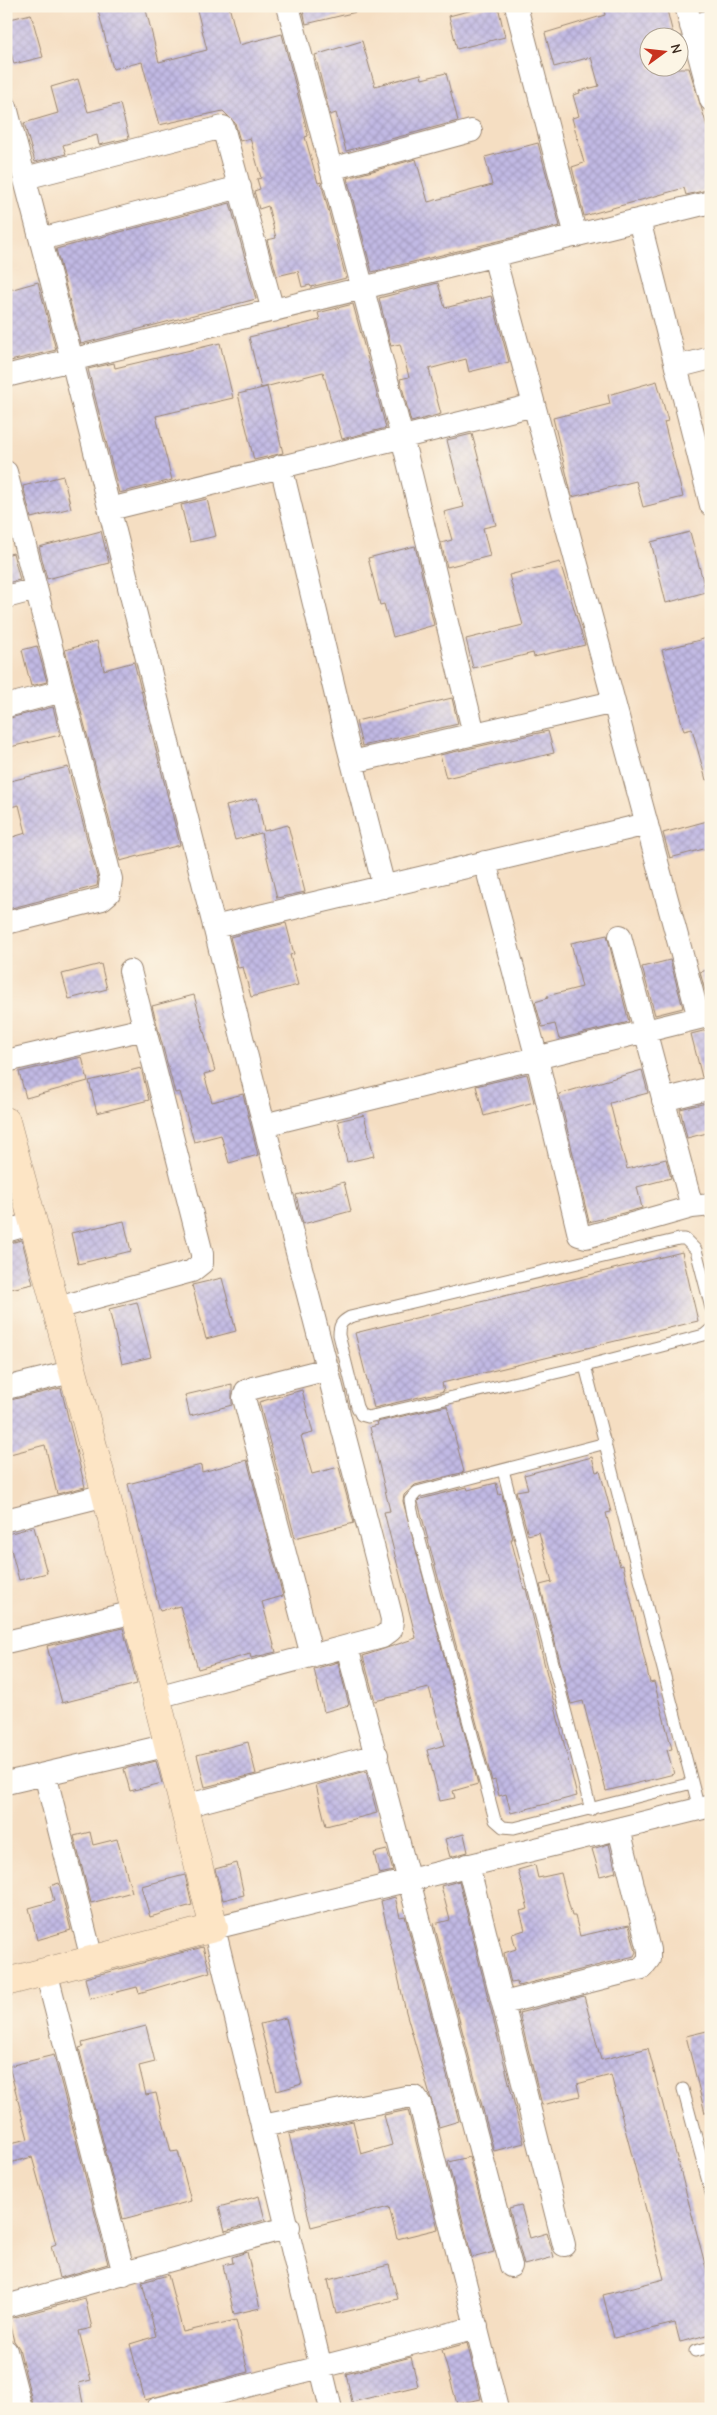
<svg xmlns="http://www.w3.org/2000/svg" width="717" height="2415" font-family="'Comic Neue',sans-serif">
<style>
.building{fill:url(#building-cross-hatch)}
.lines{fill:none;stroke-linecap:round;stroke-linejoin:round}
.lane-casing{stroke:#988470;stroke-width:13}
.street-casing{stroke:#988470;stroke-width:24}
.secondary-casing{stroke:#988470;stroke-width:29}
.lane{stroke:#fff;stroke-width:11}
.street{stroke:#fff;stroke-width:22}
.secondary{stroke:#fde5c5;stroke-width:28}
</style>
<defs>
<pattern id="building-cross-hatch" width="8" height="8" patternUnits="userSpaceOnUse" patternTransform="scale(1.25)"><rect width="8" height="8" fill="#c1b9e4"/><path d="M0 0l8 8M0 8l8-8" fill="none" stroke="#a79fc3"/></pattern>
</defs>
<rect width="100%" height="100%" fill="#fcf5e5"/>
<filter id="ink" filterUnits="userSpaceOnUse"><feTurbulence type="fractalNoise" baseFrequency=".02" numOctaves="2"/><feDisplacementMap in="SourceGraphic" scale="10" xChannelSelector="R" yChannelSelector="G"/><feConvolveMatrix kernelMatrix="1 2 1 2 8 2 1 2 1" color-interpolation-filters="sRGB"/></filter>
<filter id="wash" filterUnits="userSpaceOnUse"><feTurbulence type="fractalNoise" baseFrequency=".0096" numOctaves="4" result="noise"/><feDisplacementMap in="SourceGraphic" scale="20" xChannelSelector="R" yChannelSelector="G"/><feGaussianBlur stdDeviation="1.12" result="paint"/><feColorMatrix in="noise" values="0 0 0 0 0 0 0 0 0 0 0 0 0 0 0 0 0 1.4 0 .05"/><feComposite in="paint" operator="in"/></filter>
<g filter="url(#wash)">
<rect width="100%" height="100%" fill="#f5dec2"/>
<g id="blocks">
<path class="building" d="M97,6H145L159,62L207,50L196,6H229L239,45L282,34L305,122L308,136L305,137L318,183L321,182L346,278L311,287L310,285L302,287L298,271L277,276L267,240L276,238L268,206L259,209L254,191L260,189L257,179L261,178L250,138L240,141L235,123L223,111L159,125L142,62L113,69Z
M302,6H355L356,12L306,24Z
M488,6H498L505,37L457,49L449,16Z
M618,6H666L674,38H650V68H689L707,126L711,125V189L686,195L684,188L584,216L572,167L584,163L572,118L579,116L573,95L580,93L579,91L599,86L591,57L554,67L545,33L605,15L604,10Z
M31,14L43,57L14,64L6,37V20Z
M362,41L375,86L421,74L422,79L446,73L458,121L346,151L336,113L330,115L315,55Z
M78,79L88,112L120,104L129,138L99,145L97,135L63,145L66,154L35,162L24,123L58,113L51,87Z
M538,143L560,226L372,272L347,178L416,159L428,202L492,185L485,157Z
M230,203L256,299L81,344L56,249Z
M38,282L56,350L6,362V291Z
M438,283L445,308L491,296L509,362L469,372L466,359L429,369L441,414L411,422L400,379L409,377L400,344L391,346L379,298Z
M353,304L386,428L342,439L323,372L261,388L249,337L320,320L318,313Z
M220,343L233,398L156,416L172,480L119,493L88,369L114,363L115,368Z
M657,381L668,421L664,422L683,497L643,507L636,481L572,497L553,418L610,404L608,395Z
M267,387L283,453L254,460L238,394Z
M472,434L496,525L483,528L490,556L447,567L441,543L452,540L444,512L464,507L447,440Z
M63,476L71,508L31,518L23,486Z
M207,499L216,536L190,542L181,505Z
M101,531L109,563L47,579L39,547Z
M690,532L706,592L666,603L651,542Z
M415,546L434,625L393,637L384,604L380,605L368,558Z
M13,553L20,580L6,583V555Z
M560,562L585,645L534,657L533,653L473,668L466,639L523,625L509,575Z
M711,637V779L706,780L692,729L684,731L662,650Z
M97,641L104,670L134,662L180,845L120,861L65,650Z
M37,646L47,682L31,686L22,650Z
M452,698L458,724L362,746L356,721Z
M53,707L60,735L6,748V719Z
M548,731L554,753L446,778L440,755Z
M68,767L98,880L97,886L8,909L6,839L26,833L19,805L6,808V782Z
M257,798L264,831L288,825L305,892L277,898L261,833L235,840L226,806Z
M711,820V847L670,858L663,833Z
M286,923L294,954L290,955L298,985L251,997L243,967L238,968L230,937Z
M607,935L629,1022L559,1039L555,1024L542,1027L535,1002L548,998L547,996L582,987L571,943Z
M670,960L683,1008L655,1015L642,967Z
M101,964L107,989L69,999L62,974Z
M711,969V1002H708L700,972Z
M194,995L215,1071L204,1074L212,1102L243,1094L258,1155L229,1163L221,1135L194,1142L180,1092L175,1093L152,1006Z
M711,1029V1075L702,1077L691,1034Z
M82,1057L88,1081L26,1098L19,1072Z
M141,1068L149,1100L97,1113L89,1081Z
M642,1070L648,1093L610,1103L621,1147L627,1169L666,1159L671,1178L637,1187L642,1208L589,1222L559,1094Z
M527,1074L534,1102L484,1116L476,1086Z
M711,1102V1132L687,1138L680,1109Z
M364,1115L374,1156L347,1162L338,1121Z
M344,1182L351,1211L303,1224L296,1195Z
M124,1221L131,1251L78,1264L71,1233Z
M22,1240L33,1284L6,1290V1244Z
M682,1252L698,1321L442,1383L444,1391L374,1408L355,1333Z
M222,1278L236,1331L206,1339L192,1285Z
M137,1302L151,1357L122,1364L109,1309Z
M232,1384V1405L190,1416L185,1395Z
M61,1388L85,1487L57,1494L45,1445L6,1455V1401Z
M302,1390L313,1433L301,1436L312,1474L339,1467L354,1523L295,1538L259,1402Z
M447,1406L464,1472L415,1485L404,1495L403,1501L478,1784L453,1791L455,1798L440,1801L427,1750L445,1745L429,1688L375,1701L363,1656L416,1638L384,1512L390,1511L370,1427L378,1425L377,1422Z
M592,1457L596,1472L600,1471L611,1512L606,1513L620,1566L623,1565L650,1683L654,1682L672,1749L667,1750L674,1774L606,1791L583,1701L571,1704L540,1585L552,1582L539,1532L528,1535L516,1491L528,1489L524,1475Z
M247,1460L283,1596L262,1602L276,1652L251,1658L250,1654L198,1669L180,1606L160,1611L128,1484L201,1465L202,1472Z
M496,1483L499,1495L502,1494L513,1539H511L524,1589H526L577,1796L511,1813L506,1794L499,1796L495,1780L492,1781L418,1502L421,1499L467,1487L468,1490Z
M34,1527L47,1573L19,1580L7,1534Z
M123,1628L137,1684L62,1703L47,1646Z
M338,1662L349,1705L324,1712L314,1669Z
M248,1742L256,1774L205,1787L197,1755Z
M156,1761L162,1783L130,1791L124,1769Z
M366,1771L377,1813L326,1826L316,1785Z
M90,1832L93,1845L117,1839L132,1892L91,1903L74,1836Z
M464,1834L468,1852L450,1857L445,1839Z
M609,1844L616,1872L600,1876L592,1849Z
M387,1850L393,1871L379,1874L374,1853Z
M237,1863L244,1895L223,1900L215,1869Z
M535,1865L538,1878L561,1873L572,1916H575L580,1936L629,1925L636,1952L634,1956L518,1986L517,1982L511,1983L504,1953L516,1949L512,1934L525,1930L520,1911L528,1909L518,1870Z
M185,1875L192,1905L150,1917L141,1886Z
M459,1881L524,2143L494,2151L434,1924L450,1920L441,1886Z
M59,1883L71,1930L37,1940L29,1908L54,1901L50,1886Z
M395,1897L400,1917L405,1916L459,2121L439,2127L406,2012L381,1901Z
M203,1947L210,1972L139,1993L137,1987L90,1999L85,1978Z
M584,1996L601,2060L648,2048L711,2287V2334L680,2342L675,2323L614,2338L603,2295L664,2279L611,2075L577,2084L580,2096L542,2105L519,2013Z
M286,2018L302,2084L277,2091L260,2024Z
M146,2026L155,2062L139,2066L146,2095L156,2093L171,2152L178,2151L191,2201L123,2219L79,2048L83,2047L82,2043Z
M711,2030V2112L705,2113L686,2036Z
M54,2055L108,2264L59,2278L51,2246L56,2244L32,2157L6,2164V2144L28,2139L9,2066Z
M408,2110L438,2229L397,2239L389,2207L311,2227L289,2134L353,2121L361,2154L392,2145L384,2115Z
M469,2157L494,2252L472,2258L448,2162Z
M259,2196L265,2220L225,2231L219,2207Z
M521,2205L530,2238L547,2233L554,2257L524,2265L509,2208Z
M247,2252L260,2308L234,2314L223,2265L233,2263L232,2257Z
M389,2265L398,2299L336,2314L328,2280Z
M168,2275L183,2332L236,2320L248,2372L145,2400L130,2344L156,2336L142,2282Z
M85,2298L92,2328L79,2331L91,2380L79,2383L84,2409H34L19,2348L14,2341L8,2319Z
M467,2343L481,2399L457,2404L442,2350Z
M411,2357L418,2386L352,2402L346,2374Z"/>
</g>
</g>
<g filter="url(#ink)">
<use href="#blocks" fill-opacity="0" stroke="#988470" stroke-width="1"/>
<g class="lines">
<g class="lane-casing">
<path id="lane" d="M585,1366L368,1417L361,1415L357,1407L339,1335C339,1325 341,1322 350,1317L679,1239H685L696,1250L711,1308
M606,1443L417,1492L410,1500L412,1511L495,1820L503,1827L514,1828L692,1783
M503,1470L591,1810
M699,1809L585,1366L704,1335L711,1329
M683,2089L711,2193
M695,2351L711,2347"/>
</g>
<g class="street-casing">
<path id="street" d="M288,6L402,437L474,734
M516,6L576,236
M686,6L711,100
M691,26L711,21
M6,107L72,360L264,1125L392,1619L391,1630L382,1637L157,1697
M331,169L471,131
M25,178L223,127L273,311
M639,220L711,505
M41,239L240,187
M494,256L699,1018
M676,367L711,358
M6,376L711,202
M281,466L348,746L384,887
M6,472L111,879L109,893L102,899L6,923
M110,509L534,405
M6,597L36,589
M6,706L62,691
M352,762L614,702
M485,862L537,1059L579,1235L586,1237L692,1207L711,1205
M214,927L647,824
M620,936L692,1207
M6,1061L144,1029
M663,1100L711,1088
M264,1125L711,1015
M6,1231L34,1223
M57,1308L192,1271L202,1263V1254L130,971
M6,1388L71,1372
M6,1520L106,1495
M6,1642L135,1612
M347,1647L511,2266
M312,1656L244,1398L246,1391L253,1388L328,1369
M45,1774L92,1959
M6,1783L169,1745
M185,1806L377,1755
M468,1865L564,2245
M46,1971L124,2274
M503,2003L642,1968L649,1959V1950L619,1829
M262,2126L406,2097H415L420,2104L497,2409
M6,2306L289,2227
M6,2351L21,2409
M157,2409L477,2327
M331,2409L214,1928L711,1806"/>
</g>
<g class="secondary-casing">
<path id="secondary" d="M6,1121L106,1495L214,1928L6,1982"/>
</g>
<use href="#lane" class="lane"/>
<use href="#street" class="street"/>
<use href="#secondary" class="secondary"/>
</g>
</g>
<rect width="717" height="2415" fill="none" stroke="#fcf5e5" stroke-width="25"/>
<g transform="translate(664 52) rotate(75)"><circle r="24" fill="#fcf5e5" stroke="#afa495"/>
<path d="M0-4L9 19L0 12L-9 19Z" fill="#c8321e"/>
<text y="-8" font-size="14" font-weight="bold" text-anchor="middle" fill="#3b2a1e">N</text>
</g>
</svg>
